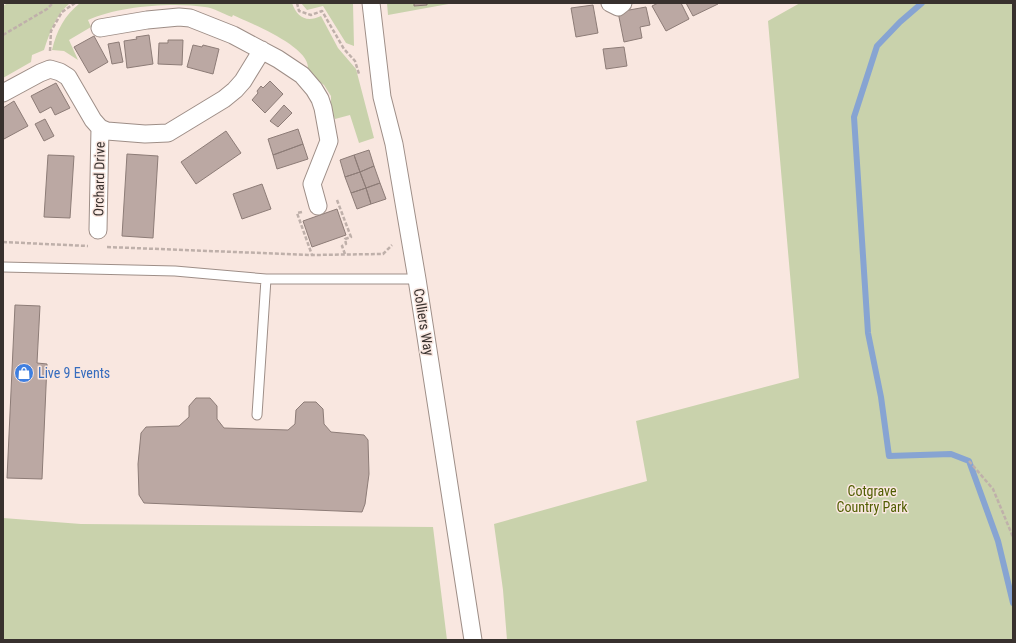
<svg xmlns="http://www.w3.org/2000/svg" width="1016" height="643" font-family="'Roboto Condensed',sans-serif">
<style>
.green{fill:#c9d2ac}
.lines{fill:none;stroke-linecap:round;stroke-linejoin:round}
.stream{stroke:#87a4d2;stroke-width:6}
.building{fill:#bba8a3;stroke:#8d7c77}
.service-casing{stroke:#9e8e87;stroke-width:11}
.minor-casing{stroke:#9e8e87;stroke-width:19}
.path{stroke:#bfb0aa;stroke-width:2.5;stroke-dasharray:4 2;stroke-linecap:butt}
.service{stroke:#fff;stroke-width:9}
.minor{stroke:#fff;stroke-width:17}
.labels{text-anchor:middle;stroke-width:3;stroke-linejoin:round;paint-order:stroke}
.street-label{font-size:14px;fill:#38312e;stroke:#f9e7e0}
.shop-label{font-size:14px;fill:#366cbe;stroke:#f9e7e0;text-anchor:start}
.park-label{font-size:14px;fill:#515e02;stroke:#f9e7e0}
</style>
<rect width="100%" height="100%" fill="#f9e7e0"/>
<path class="green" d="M8,3H70C55,16 50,32 44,50L32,55L31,62L3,78V6Z
M80,3H292C297,17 306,23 321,16L338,48L356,69L374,138L359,143L350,115L335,119L331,110V96L324,85L318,81L308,68C309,46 250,23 233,15L232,17C223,14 214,8 205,7C174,2 118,6 88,20L91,27L69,40L78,60L64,51L52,50C57,30 64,16 80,3Z
M301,3H353L354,46L346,43L323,6L307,10Z
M387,3H414V6L426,5V3H454L388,15Z
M800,3H1013V640H507L503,590L494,524L647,481L636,421L799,378L768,21Z
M3,518L81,524L433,527L447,640H3Z"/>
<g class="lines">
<path class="stream" d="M922,3L900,22L877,46L854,117L868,333L881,397L889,456L951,454L969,461L998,541L1013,603"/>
</g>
<path class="building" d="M414,3H427V5L414,6Z
M658,3H681L689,19L666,31L652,6Z
M686,3H717L718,4L693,16Z
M593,5L598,33L576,37L571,8Z
M646,7L650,25L640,27L642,38L624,42L618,12Z
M149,35L153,64L127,68L124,41L137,39L136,37Z
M94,36L108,62L89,73L74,47Z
M168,40H183L182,65L158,64L159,43H168Z
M119,42L123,62L112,64L108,44Z
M193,45L202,47L203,45L219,49L213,74L187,67Z
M624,47L627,66L606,69L603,49Z
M270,81L283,94L265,113L252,100L258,93L257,91L261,86L263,88Z
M56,83L70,108L55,115L51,107L40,113L31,96Z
M14,101L28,126L4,139L3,136V108Z
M284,105L292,113L278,127L270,121Z
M45,119L54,136L44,141L35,124Z
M298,129L303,144L273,155L268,139Z
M226,131L241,153L196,184L181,162Z
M303,144L308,159L277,169L273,155Z
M369,150L374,166L360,172L354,155Z
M127,154L158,156L153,238L122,236Z
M48,155L74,156L70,218L44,217Z
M354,155L360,172L345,177L340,160Z
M374,166L380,183L366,188L360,172Z
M360,172L366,188L351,193L345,177Z
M380,183L386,199L371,204L366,188Z
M262,184L271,209L242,219L233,194Z
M366,188L371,204L357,209L351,193Z
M337,209L346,235L312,247L303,221Z
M15,305L40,306L37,363L47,364L42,479L7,478Z
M196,398H210L217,406V419L224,428L288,430L295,424L296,410L304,402H316L323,409L324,424L331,432L364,435L368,440L369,474L365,504L362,512L144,503L139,495L138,464L141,433L146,427L179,426L189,417V406Z"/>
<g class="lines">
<g class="service-casing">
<path id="service" d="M3,267L175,271L266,279H417
M257,415L266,279"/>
</g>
<g class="minor-casing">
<path id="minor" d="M371,3L382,97L394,144L417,279L473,640
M610,3L618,7L623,3
M100,28L147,20L179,17L190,18L233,35L278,59L302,75L314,89L320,99L323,108L329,141L312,184L318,206
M3,93L40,73L50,69L60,72L68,77L93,120L100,128L107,131L145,134L168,133L224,99L235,90L243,81L262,50
M98,230L100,128"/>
</g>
<path class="path" d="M297,3L299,11L311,15L322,11L344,49L355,61L359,74
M3,35L47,9L53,3
M50,51L51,31L62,12L75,3
M337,200L351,237L345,239L346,244L342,246L345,254
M302,212L297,213L312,255
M3,242L88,246
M107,247L312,255L383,254L392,245
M969,461L993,489L1013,537"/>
<use href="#service" class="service"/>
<use href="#minor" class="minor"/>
</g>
<defs>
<g id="shop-disc" transform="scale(1)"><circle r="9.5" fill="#3f7fe0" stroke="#f9e7e0"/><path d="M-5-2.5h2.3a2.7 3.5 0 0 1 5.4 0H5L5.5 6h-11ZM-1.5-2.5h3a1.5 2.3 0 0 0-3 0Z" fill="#fff"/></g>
</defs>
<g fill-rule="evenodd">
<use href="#shop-disc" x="24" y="373"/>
</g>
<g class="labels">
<g class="street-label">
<text transform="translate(99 179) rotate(-89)" y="5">Orchard Drive</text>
<text transform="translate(424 322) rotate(81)" y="5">Colliers Way</text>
</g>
<g class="shop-label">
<text x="38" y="378">Live 9 Events</text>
</g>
<g class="park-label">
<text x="872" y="496">Cotgrave<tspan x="872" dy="16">Country Park</tspan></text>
</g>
</g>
<rect width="1016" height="643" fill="none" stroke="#38312e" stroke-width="8"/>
</svg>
